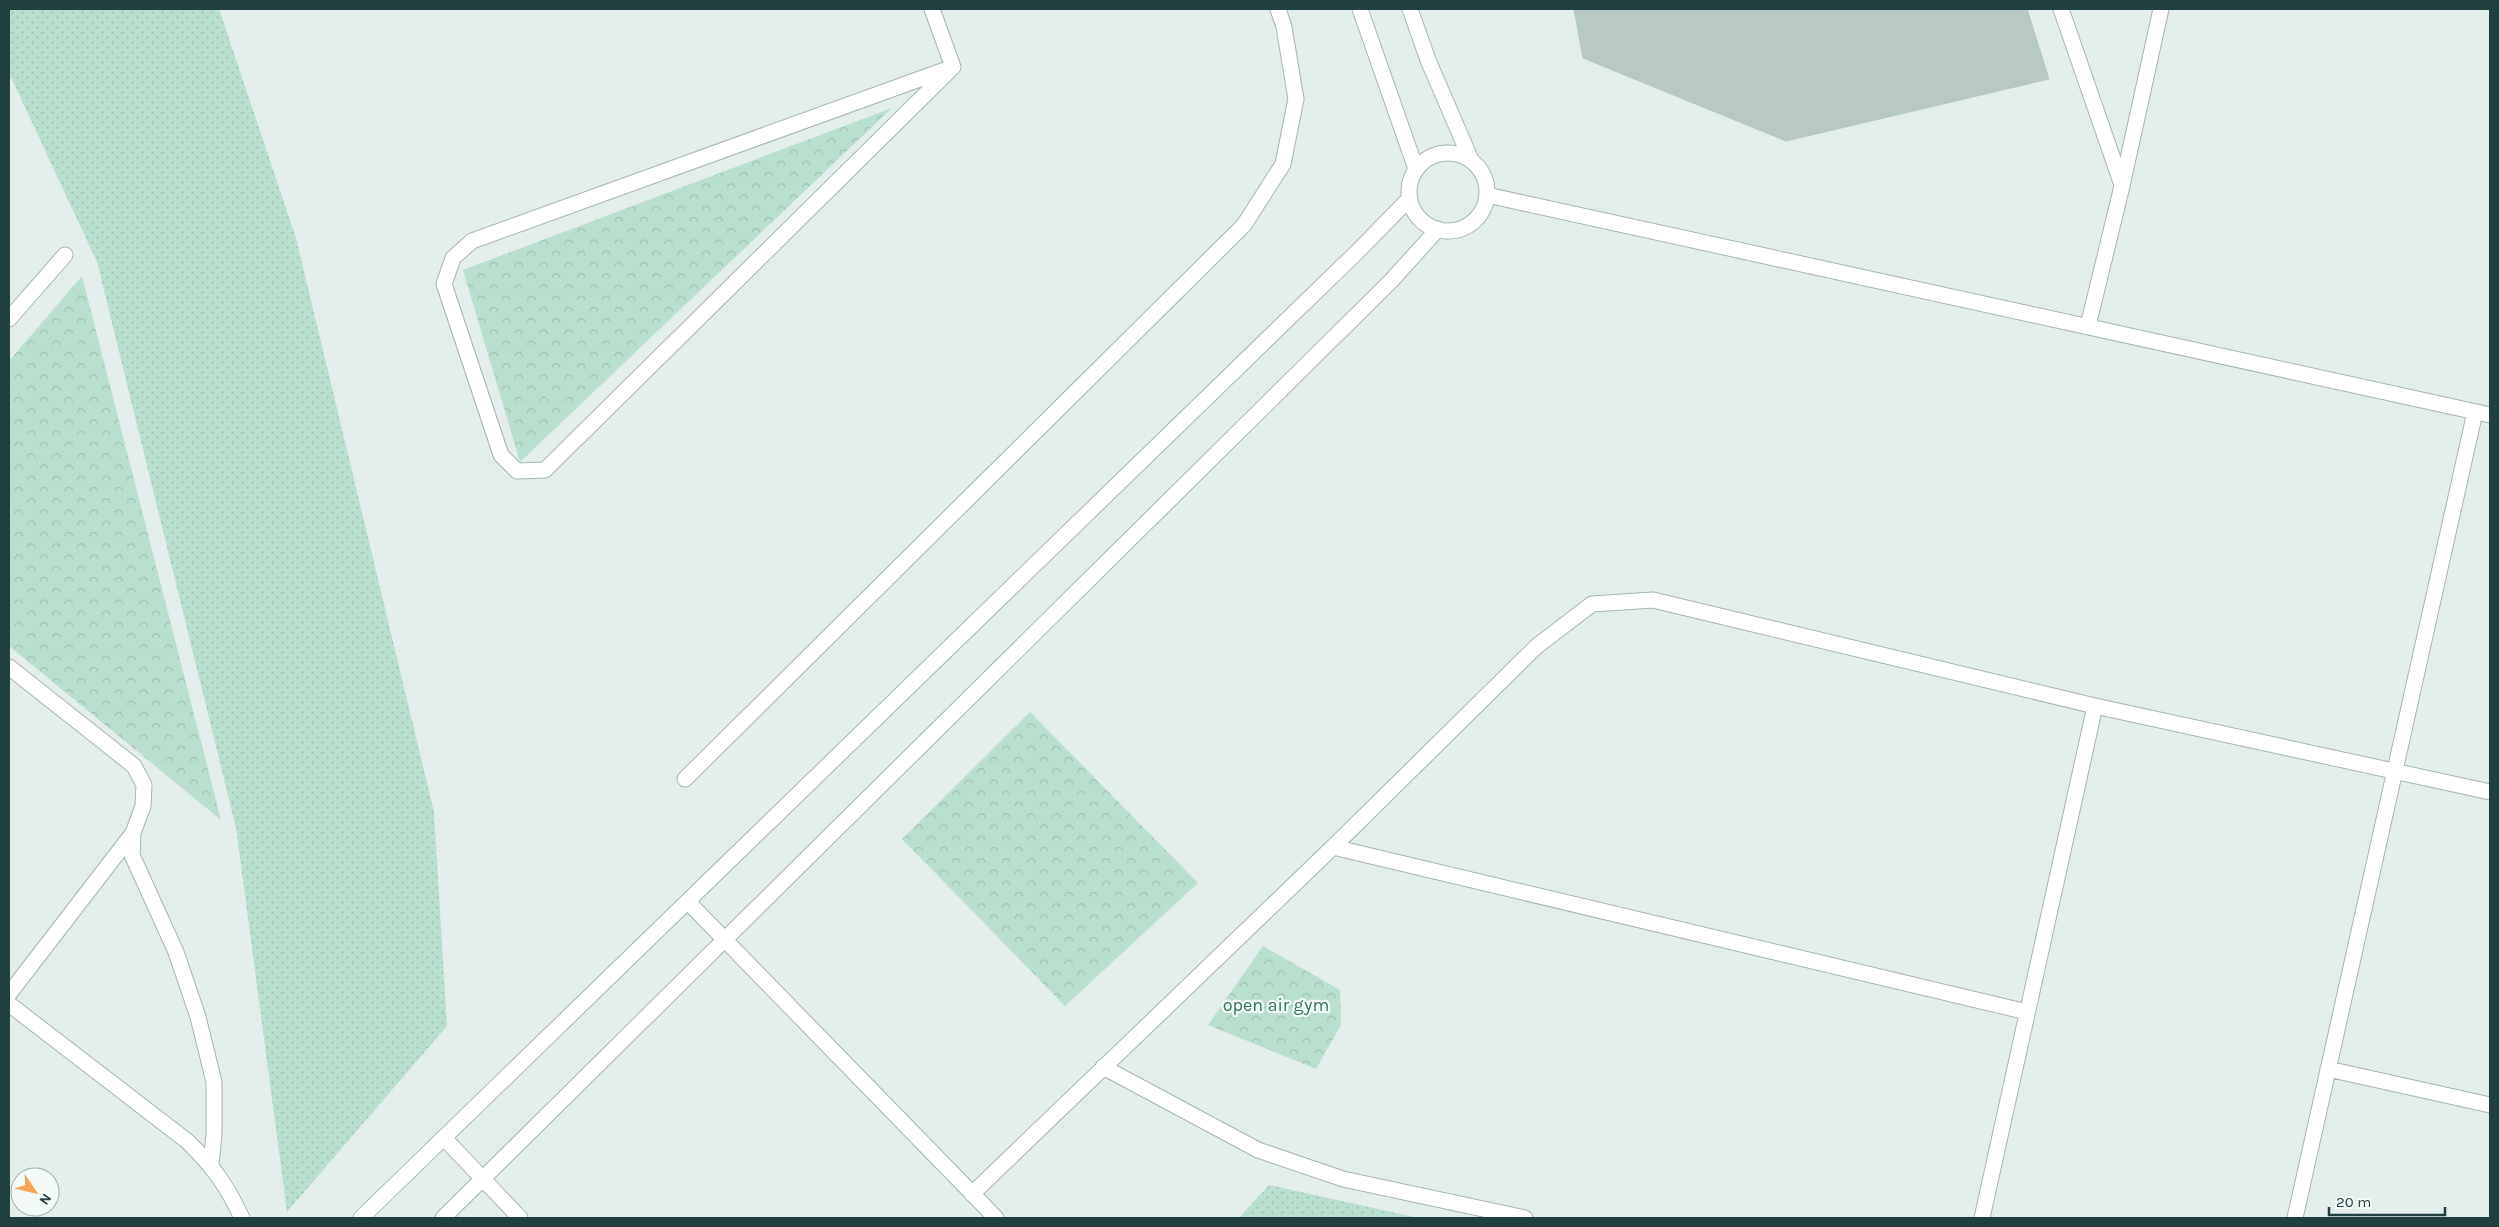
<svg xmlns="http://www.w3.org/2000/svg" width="2499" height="1227" font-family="Karla,sans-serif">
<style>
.grass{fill:url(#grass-dots)}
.forest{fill:url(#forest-crowns)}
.building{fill:#b8c8c5;stroke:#b5c7c4}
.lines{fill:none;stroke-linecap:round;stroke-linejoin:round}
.minor-casing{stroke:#a5b5b4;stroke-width:17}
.minor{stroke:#fff;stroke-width:15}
.labels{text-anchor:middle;stroke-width:4.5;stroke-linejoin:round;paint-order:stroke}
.park-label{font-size:18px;fill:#2b785b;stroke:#f4faf8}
</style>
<defs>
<pattern id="grass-dots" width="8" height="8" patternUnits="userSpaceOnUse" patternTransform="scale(1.25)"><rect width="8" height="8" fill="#bbdfce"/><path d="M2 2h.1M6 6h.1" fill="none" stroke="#a0c0b2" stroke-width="1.8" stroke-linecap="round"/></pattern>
<pattern id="forest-crowns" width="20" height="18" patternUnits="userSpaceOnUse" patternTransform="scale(1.25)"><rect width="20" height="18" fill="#bbdfce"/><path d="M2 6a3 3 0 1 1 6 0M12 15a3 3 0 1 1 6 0" fill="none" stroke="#a0c0b2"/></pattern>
</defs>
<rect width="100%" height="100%" fill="#e3edeb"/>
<path class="grass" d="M9,9H219L296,238L434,812L447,1026L287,1212L236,828L97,262L9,73Z
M1269,1185L1419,1218H1239Z"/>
<path class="forest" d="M892,108L520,462L463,270Z
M82,276L221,820L9,646V361Z
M1030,712L1198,883L1065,1006L902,839Z
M1263,946L1340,990L1341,1025L1316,1069L1208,1025Z"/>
<path class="building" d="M1574,9H2027L2049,79L1786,141L1583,58Z"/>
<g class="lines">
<g class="minor-casing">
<path id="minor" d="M932,9L953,67L545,470L517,471L501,455L444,284L453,258L472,241L953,67
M1360,9L1416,169
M1410,9L1428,60L1471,160
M2061,9L2122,185
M1409 192a39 39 0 1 1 78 0a39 39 0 1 1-78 0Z
M1487,195L2490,415
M9,319L65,255
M2088,326L2122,186L2161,9
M9,667L134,766L144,785L143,806L133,833L132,855L176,952L198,1017L214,1082V1134L211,1164
M685,779L1244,225L1283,164L1296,99L1284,27L1278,9
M1333,847L2027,1012
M688,902L996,1218
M9,994L133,833
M9,1004L187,1141C213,1166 227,1186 242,1218
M1103,1067L1258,1150L1343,1179L1525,1218
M2328,1069L2490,1105
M444,1138L520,1218
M972,1194L1333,847L1537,646L1592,604L1653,600L2095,706L2490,792
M361,1218L1357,252L1409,199
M443,1218L1391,281L1438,229
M1982,1218L2095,706
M2295,1218L2475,412"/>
</g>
<use href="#minor" class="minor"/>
</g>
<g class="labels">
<g class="park-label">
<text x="1276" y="1011">open air gym</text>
</g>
</g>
<rect width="2499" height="1227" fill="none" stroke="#223f3f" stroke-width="20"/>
<g transform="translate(35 1192) rotate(125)"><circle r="24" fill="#f4faf8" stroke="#a0afae"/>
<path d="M0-4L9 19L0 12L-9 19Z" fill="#f6a558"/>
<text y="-8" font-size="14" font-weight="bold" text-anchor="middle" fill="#223f3f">N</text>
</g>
<path d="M2329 1207v8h116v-8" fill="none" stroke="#223f3f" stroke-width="2.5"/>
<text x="2336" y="1207" font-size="15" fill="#223f3f" stroke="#f4faf8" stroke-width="4" paint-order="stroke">20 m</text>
</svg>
